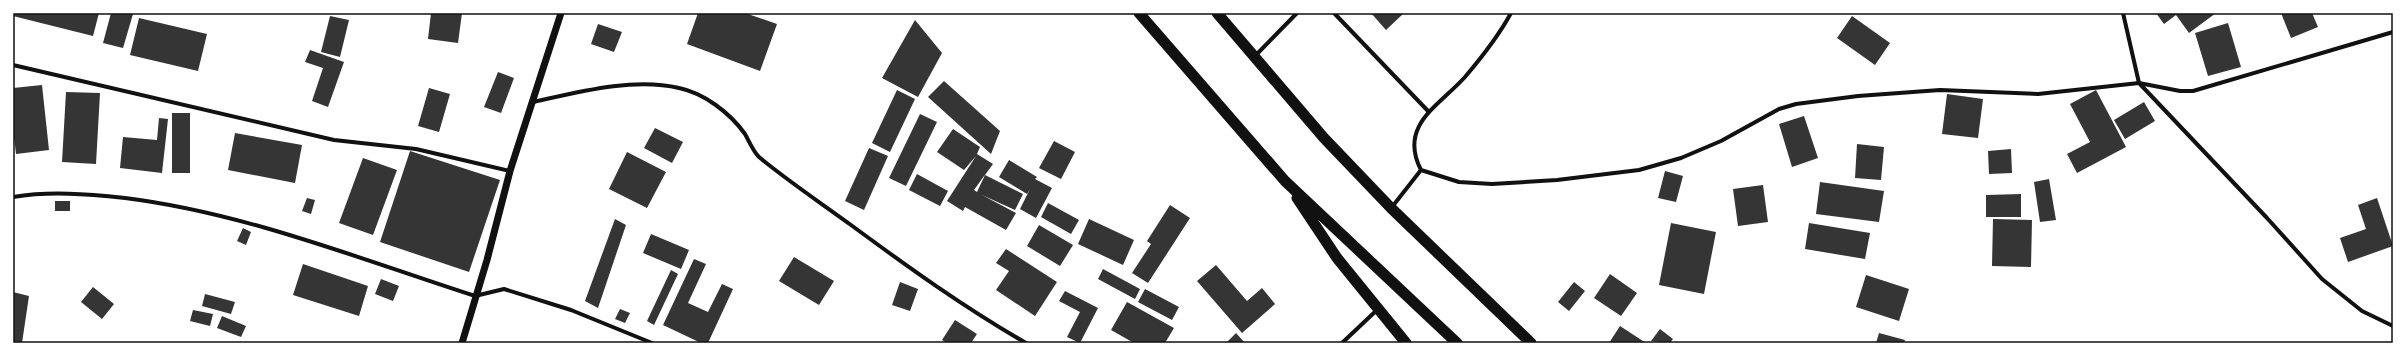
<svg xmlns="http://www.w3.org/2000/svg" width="2406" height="356" font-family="'Roboto Serif',serif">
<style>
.building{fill:#353535;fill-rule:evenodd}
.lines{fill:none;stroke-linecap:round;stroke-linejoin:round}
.minor{stroke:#111;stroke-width:4}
.tertiary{stroke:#111;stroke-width:7}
.trunk{stroke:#111;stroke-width:11}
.neatline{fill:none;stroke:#111;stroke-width:1.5}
</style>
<rect width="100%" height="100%" fill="#fff"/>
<path class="building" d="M13,13H99L93,36L13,16Z
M111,13L133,14L123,48L103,43Z
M431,13H462L458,43L428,39Z
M698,13H745L777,24L760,71L687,44Z
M1371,13H1404L1386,30Z
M2156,13H2216L2189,33L2176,15L2164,24Z
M2281,13H2312L2318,27L2291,38Z
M330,16L349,20L340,57L321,52Z
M1852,16L1890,43L1875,65L1837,38Z
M139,18L207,34L198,71L130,55Z
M915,20L942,53L918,97L882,78Z
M2228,23L2241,67L2208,76L2195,33Z
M598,24L622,32L614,52L591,44Z
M310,50L344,62L328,107L312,101L323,68L305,62Z
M498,72L514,78L501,113L484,107Z
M944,81L1000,131L991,154L928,97Z
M42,85L49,150L16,154L13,129V88Z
M429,88L450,94L439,132L418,126Z
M897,90L915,99L890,152L872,143Z
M2096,90L2126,147L2077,173L2067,154L2090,142L2070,104Z
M66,92L100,93L96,164L62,162Z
M1947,94L1983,99L1978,138L1942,134Z
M2144,102L2155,121L2125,139L2114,120Z
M172,113H190V173H172Z
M920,114L937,122L906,186L889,178Z
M1804,116L1818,158L1792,167L1779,124Z
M159,118L168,119L162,173L120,168L123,137L157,140Z
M655,128L683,142L672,163L644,148Z
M953,129L980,147L977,154L993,164L985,175L1023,194L1015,210L982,195L1016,213L1006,230L965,207L963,211L947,201L976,156L964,170L937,152ZM985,175L977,192L974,190L984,176Z
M235,133L302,145L295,183L228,170Z
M1054,141L1075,152L1061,179L1039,168Z
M1857,144L1884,147L1881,180L1855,178Z
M869,148L888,156L864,210L845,201Z
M2011,149L2012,173L1989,174L1988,151Z
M410,151L500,180L469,272L380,242Z
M627,152L666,172L647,208L609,189Z
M363,158L397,170L373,235L339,223Z
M1009,160L1037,177L1035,179L1052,188L1036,218L1020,209L1030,189L1027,194L999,177Z
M1665,171L1683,176L1676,202L1658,198Z
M917,174L948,191L940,206L909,190Z
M2049,179L2056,220L2040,222L2034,182Z
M1820,182L1884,191L1879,222L1816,214Z
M1763,185L1768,222L1738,226L1733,189Z
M2021,194V217H1986V195Z
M307,198L315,200L311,214L302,211Z
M2377,198L2393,246L2348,262L2340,238L2366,229L2358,205Z
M55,201H70V211H55Z
M1048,203L1079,220L1071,234L1041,217Z
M1170,205L1190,218L1148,283L1132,273L1151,244L1147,241Z
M615,219L626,225L598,308L585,301Z
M1089,219L1134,240L1123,265L1078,244Z
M1993,219L2032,220L2031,267L1992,266Z
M1671,223L1716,232L1704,294L1659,285Z
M1809,223L1870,233L1865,259L1805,249Z
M1039,225L1073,245L1060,266L1027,246Z
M243,228L251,232L246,245L237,241Z
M651,234L689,250L681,269L643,253Z
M1006,249L1057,282L1035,316L996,290L1009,271L996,263Z
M794,257L834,281L819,305L779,281Z
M694,259L706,264L688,303L708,312L722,284L733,289L708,343H701L663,325Z
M303,264L368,286L359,316L293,295Z
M1216,265L1247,301L1262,288L1275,304L1242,333L1197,281Z
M1103,269L1140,289L1135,299L1098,279Z
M671,270L678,274L654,325L647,321Z
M1610,274L1637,293L1621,316L1594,298Z
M1866,275L1909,289L1899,321L1856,307Z
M381,279L399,286L393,301L375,294Z
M900,282L918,289L910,311L892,305Z
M1574,282L1585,291L1569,311L1558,302Z
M93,287L114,304L102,319L81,302Z
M1145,289L1179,307L1172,320L1138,302Z
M1065,291L1098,308L1080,343L1067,337L1080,312L1059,301Z
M13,292L29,296L22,343H13Z
M205,294L235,302L231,314L202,306Z
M1127,302L1174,328L1165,343H1134L1111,330Z
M620,309L630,313L625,323L615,319Z
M193,310L213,314L210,326L190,321Z
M222,316L246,326L241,337L217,328Z
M955,320L977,334L971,343H947L942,340Z
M1620,326L1646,343H1609Z
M1660,329L1673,339L1670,343L1651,341Z
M1236,333L1245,343H1226Z
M1879,333L1905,340L1904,343H1876Z"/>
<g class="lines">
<path class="minor" d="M1334,13L1428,111
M1511,13C1498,37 1482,57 1465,77C1439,106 1398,125 1421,170L1459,182L1492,184L1557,180L1639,170L1681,158L1721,141L1779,109L1796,104L1858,96L1940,90L2038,94L2139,83L2180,91H2193L2393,32
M2123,13L2139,83L2267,218L2322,279L2362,311L2393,326
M1255,56L1297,13
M13,65L334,140L416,149L510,171
M533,102C578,92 634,77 679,88C704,93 730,113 745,134C749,141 753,151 759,157C788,181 821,203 851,225C908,267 965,308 1026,343
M13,197C50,191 87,194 125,198C245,213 360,259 475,296L504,289L571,310L652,343
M1392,207L1421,170
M1342,343L1378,309"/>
<path class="tertiary" d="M462,343L487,260L510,171L561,13"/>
<path class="trunk" d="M1139,13L1285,181L1457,343
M1217,13L1324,138L1391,208L1531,343
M1297,198L1337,258L1406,343"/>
</g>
<rect width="2406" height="356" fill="none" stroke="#ffffff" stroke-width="28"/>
<rect x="14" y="14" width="2378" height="328" class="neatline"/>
</svg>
